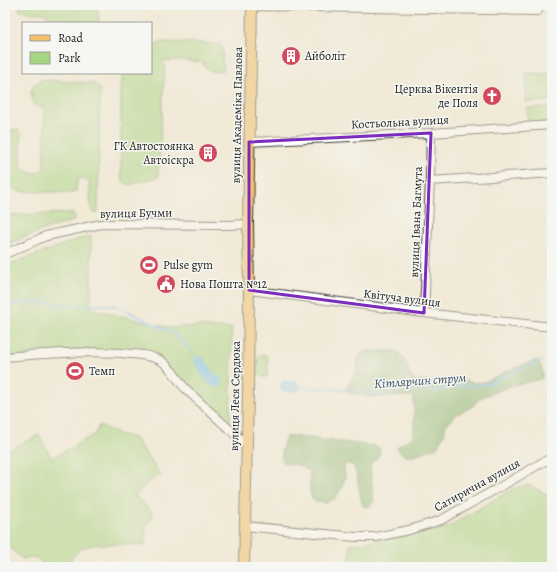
<svg xmlns="http://www.w3.org/2000/svg" width="557" height="572" font-family="Alegreya,serif">
<style>
.green{fill:#a6d583;stroke:#617850}
.forest{fill:#84b671;stroke:#506946}
.lines{fill:none;stroke-linecap:round;stroke-linejoin:round}
.stream{stroke:#74beed;stroke-width:2}
.river{stroke:#74beed;stroke-width:11}
.minor-casing{stroke:#3c3b38;stroke-width:10}
.major-casing{stroke:#3c3b38;stroke-width:12}
.minor{stroke:#fff;stroke-width:8}
.major{stroke:#f4c16a;stroke-width:10}
.marked{fill:none;stroke:#7b2cbf;stroke-width:3;stroke-linejoin:round}
.labels{text-anchor:middle;stroke-width:3;stroke-linejoin:round;paint-order:stroke}
.poi-label{font-size:12px;fill:#1c1c1c;stroke:#f6f6f2;text-anchor:start}
.street-label{font-size:12px;fill:#1c1c1c;stroke:#f6f6f2}
.water-label{font-size:13px;font-style:italic;fill:#3b5565;stroke:#f6f6f2}
</style>
<rect width="100%" height="100%" fill="#f6f6f2"/>
<filter id="ink" filterUnits="userSpaceOnUse"><feTurbulence type="fractalNoise" baseFrequency=".025" numOctaves="2"/><feDisplacementMap in="SourceGraphic" scale="8" xChannelSelector="R" yChannelSelector="G"/><feConvolveMatrix kernelMatrix="1 2 1 2 8 2 1 2 1" color-interpolation-filters="sRGB"/></filter>
<filter id="wash" filterUnits="userSpaceOnUse"><feTurbulence type="fractalNoise" baseFrequency=".012" numOctaves="4" result="noise"/><feDisplacementMap in="SourceGraphic" scale="16" xChannelSelector="R" yChannelSelector="G"/><feGaussianBlur stdDeviation="0.9" result="paint"/><feColorMatrix in="noise" values="0 0 0 0 0 0 0 0 0 0 0 0 0 0 0 0 0 1.4 0 .05"/><feComposite in="paint" operator="in"/></filter>
<g filter="url(#wash)">
<rect width="100%" height="100%" fill="#f1ead7"/>
<path class="green" d="M19,5H94L98,8L99,23H56C51,22 48,19 46,14C37,12 29,13 20,11L19,8Z
M161,42H183L220,44L223,52L222,60L224,69L222,71C210,73 208,71 202,62L181,60L161,61L165,65L158,177L128,185L123,181L121,176V85L123,73H151V46H155Z
M526,73L552,74V101L526,102Z
M42,80L92,83L100,89L98,212C96,215 93,213 91,210L89,182L84,179L79,178L77,182L76,191L73,193L19,191C13,189 11,185 5,185V129L18,130L21,133V159L22,170L35,173L42,171L44,164L45,109L33,104L31,91L34,84Z
M552,107V123L528,125L527,108Z
M72,213L75,216L73,221L48,228L5,245V214L13,215Z
M91,236V309L172,328L200,326L218,328H232L230,429L162,362L134,354L5,357V266L76,240Z
M264,354L268,357V375L266,377C254,378 255,362 260,355Z
M99,425L119,434L135,438L161,476C151,478 142,489 135,496L141,501L154,515L146,526L145,545L98,544L81,548L64,567H49L34,557L22,559L5,543V452L39,435L52,458L95,434Z
M529,485L552,497V567H350V544L365,543L448,527L512,489Z"/>
<path class="forest" d="M365,351H397L404,359L410,375L414,380L443,382L455,377L473,383L485,382L507,371L537,360C542,366 544,372 541,379L511,386L480,398L473,406L457,414L446,425L444,434L437,447L412,456H405L399,451L397,447L413,437L414,431V398L412,396L374,397L348,393L347,387L356,371L359,356Z
M291,436L376,446L380,449L379,456L370,464L374,501L369,507L363,506C358,492 360,476 352,464H344L345,477L342,488L335,498L327,503L316,502L312,499L310,491V475L308,470L298,465L283,463C280,455 282,444 286,437Z"/>
<g class="lines">
<path class="stream" d="M5,306L31,302L91,306L101,305H113L123,309L175,334L185,345L200,362
M295,387L359,391L378,395L405,389L436,391L455,387L487,384L530,365L542,361"/>
<path class="river" d="M200,362L211,378L217,382
M285,386L295,387"/>
</g>
</g>
<g filter="url(#ink)">
<g class="lines">
<g class="minor-casing">
<path id="minor" d="M252,6L538,11
M249,142L431,133L552,125
M430,181L552,173
M5,254L46,236L101,224L227,225L248,224
M249,290L424,313L552,327
M424,313L430,181L431,133
M5,357C44,354 82,351 121,353C134,354 148,354 160,360C171,366 176,378 184,387C204,407 226,426 247,445
M245,526L356,537H376L409,530L441,520L507,483L543,462L552,458"/>
</g>
<g class="major-casing">
<path id="major" d="M244,567L248,397L249,290L248,224L252,5"/>
</g>
<use href="#minor" class="minor"/>
<use href="#major" class="major"/>
</g>
</g>
<path d="M0 0H557V572H0ZM431,133L424,313L249,290V142Z" fill="#f1ead7" fill-opacity=".55" fill-rule="evenodd"/>
<path class="marked" d="M431,133L424,313L249,290V142Z"/>
<defs>
<g id="building-disc" transform="scale(1)"><circle r="9.5" fill="#d1495b" stroke="#f6f6f2"/><path d="M-4-6H4V6H1V3H-1V6H-4ZM-2.5-4.3h1.7v1.8h-1.7ZM.8-4.3h1.7v1.8H.8ZM-2.5-1h1.7V.8h-1.7ZM.8-1h1.7V.8H.8Z" fill="#fff"/></g>
<g id="church-disc" transform="scale(1)"><circle r="9.5" fill="#d1495b" stroke="#f6f6f2"/><path d="M-1.2-6h2.4v3.5h3.3v2.4h-3.3V6h-2.4V-.1h-3.3v-2.4h3.3Z" fill="#fff"/></g>
<g id="stadium-disc" transform="scale(1)"><circle r="9.5" fill="#d1495b" stroke="#f6f6f2"/><path d="M0-5a6.5 5 0 1 0 0 10a6.5 5 0 1 0 0-10ZM-3.5-1.8h7v3.6h-7Z" fill="#fff"/></g>
<g id="civic-disc" transform="scale(1)"><circle r="9.5" fill="#d1495b" stroke="#f6f6f2"/><path d="M-.6-6.5H3V-4.5H.6V-3L4-1V1h2V6H-6V1h2V-1L-.6-3ZM-1.2 2.5V6h2.4V2.5Z" fill="#fff"/></g>
</defs>
<g fill-rule="evenodd">
<use href="#building-disc" x="291" y="56"/>
<use href="#church-disc" x="492" y="96"/>
<use href="#building-disc" x="208" y="153"/>
<use href="#stadium-disc" x="149" y="265"/>
<use href="#civic-disc" x="166" y="284"/>
<use href="#stadium-disc" x="75" y="371"/>
</g>
<g class="labels">
<g class="poi-label">
<text x="305" y="60">Айболіт</text>
<text x="478" y="93" text-anchor="end">Церква Вікентія<tspan x="478" dy="14">де Поля</tspan></text>
<text x="194" y="150" text-anchor="end">ГК Автостоянка<tspan x="194" dy="14">Автоіскра</tspan></text>
<text x="163" y="269">Pulse gym</text>
<text x="180" y="288">Нова Пошта №12</text>
<text x="89" y="375">Темп</text>
</g>
<g class="street-label">
<text transform="translate(237 115) rotate(-89)" y="4">вулиця Академіка Павлова</text>
<text transform="translate(400 122) rotate(-3)" y="4">Костьольна вулиця</text>
<text transform="translate(136 213) rotate(-1)" y="4">вулиця Бучми</text>
<text transform="translate(416 222) rotate(-88)" y="4">вулиця Івана Багмута</text>
<text transform="translate(402 298) rotate(7)" y="4">Квітуча вулиця</text>
<text transform="translate(235 396) rotate(-89)" y="4">вулиця Леся Сердюка</text>
<text transform="translate(477 485) rotate(-29)" y="4">Сатирична вулиця</text>
</g>
<g class="water-label">
<text transform="translate(420 380) rotate(-4)" y="5">Кітлярчин струм</text>
</g>
</g>
<rect width="557" height="572" fill="none" stroke="#f6f6f2" stroke-width="20"/>
<rect x="22" y="22" width="130" height="52" fill="#f6f6f2" stroke="#9f9f9c"/>
<rect x="30" y="35" width="20" height="6" fill="#f4c16a" stroke="#9f9f9c"/>
<text x="58" y="42" font-size="12" fill="#1c1c1c">Road</text>
<rect x="30" y="52" width="20" height="12" fill="#a6d583" stroke="#9f9f9c"/>
<text x="58" y="62" font-size="12" fill="#1c1c1c">Park</text>
</svg>
